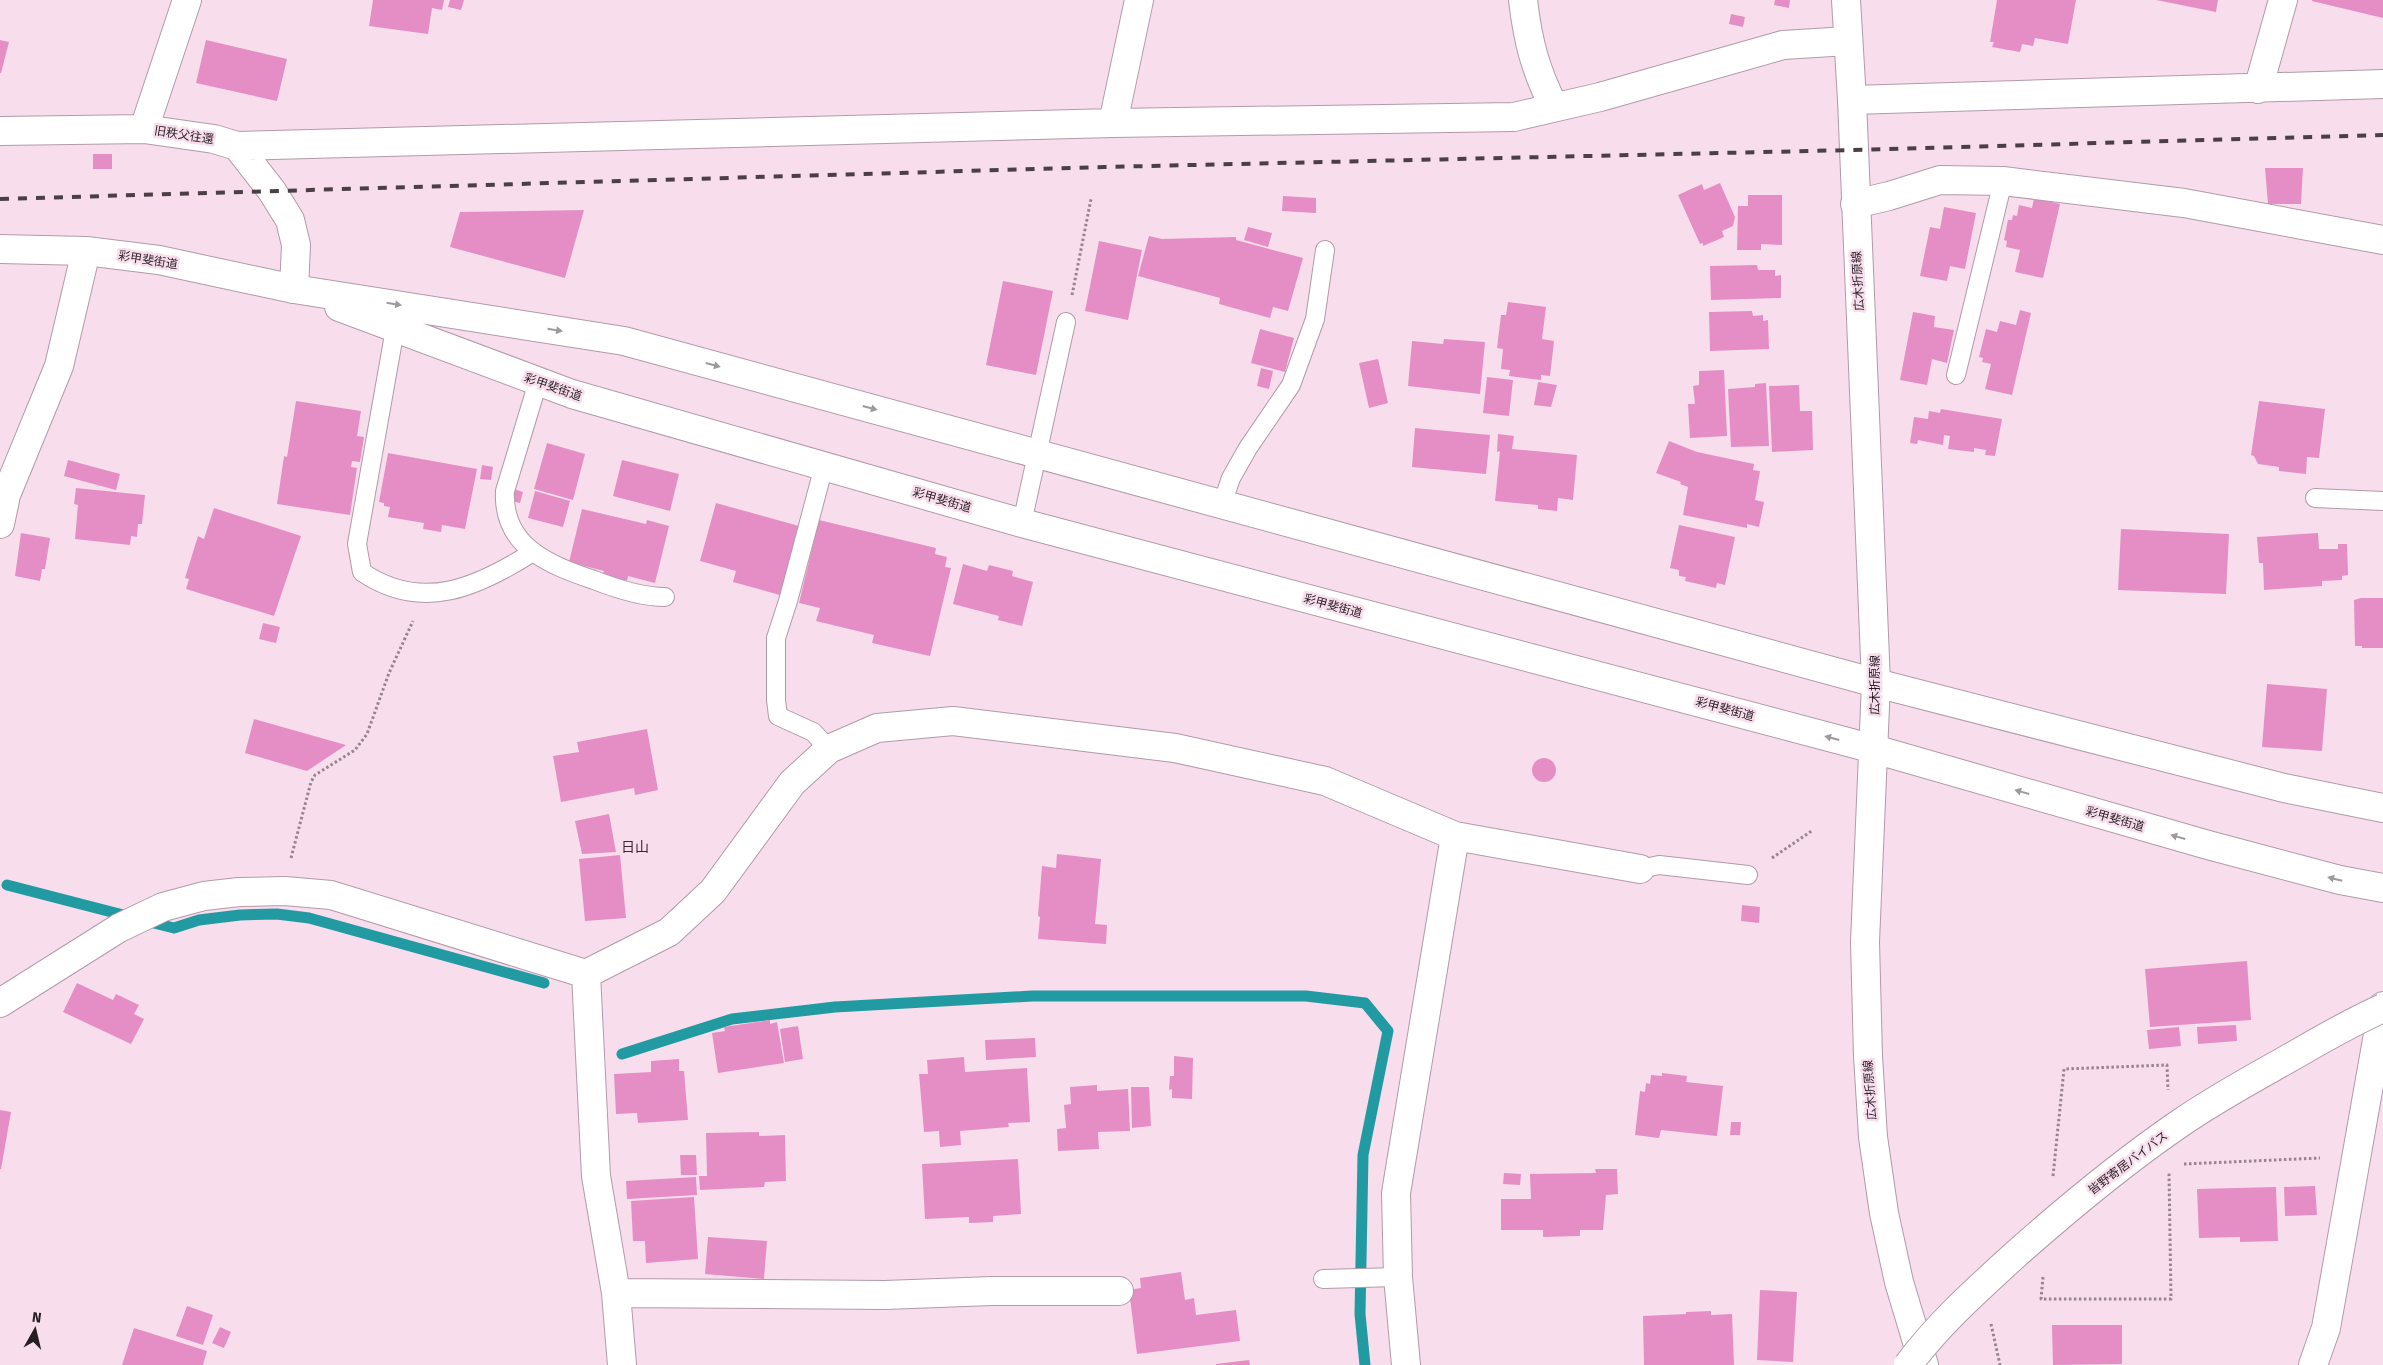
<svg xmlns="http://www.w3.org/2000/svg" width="2383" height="1365" font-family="'Fira Sans','Noto Sans JP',sans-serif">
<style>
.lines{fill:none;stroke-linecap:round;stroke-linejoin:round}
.stream{stroke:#219aa2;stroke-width:11}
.building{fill:#e58ec6}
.service-casing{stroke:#b29aa9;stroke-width:20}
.minor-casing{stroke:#b29aa9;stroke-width:30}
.secondary-casing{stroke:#b29aa9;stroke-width:30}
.trunk-casing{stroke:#b29aa9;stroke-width:30}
.path{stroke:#97848f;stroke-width:3;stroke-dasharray:2.5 2.5;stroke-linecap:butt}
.service{stroke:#fff;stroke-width:18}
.minor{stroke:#fff;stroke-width:28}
.secondary{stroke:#fff;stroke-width:28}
.trunk{stroke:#fff;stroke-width:28}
.rail{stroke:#4b3f45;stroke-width:4;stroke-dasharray:9 9;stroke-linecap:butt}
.trunk-bridge-casing{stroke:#b29aa9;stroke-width:30;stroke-linecap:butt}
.trunk-bridge{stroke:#fff;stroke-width:28}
.oneway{fill:#9e9a9c}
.labels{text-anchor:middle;stroke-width:5;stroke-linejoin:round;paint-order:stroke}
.street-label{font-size:12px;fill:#271e23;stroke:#f8deed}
.neighbourhood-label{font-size:14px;fill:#3a2733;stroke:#f8deed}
</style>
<rect width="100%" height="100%" fill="#f8deed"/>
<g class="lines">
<path class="stream" d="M7,885L131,917
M146,921L174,928L199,920L240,915L277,914L309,918L544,983
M622,1054L732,1019L835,1007L1032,996H1306L1365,1003L1388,1031L1363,1155L1360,1314L1365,1365"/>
</g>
<path class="building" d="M373,0H444L442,10L432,8L428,34L369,26Z
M450,0H464L461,10L448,7Z
M1775,0H1790L1789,8L1774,5Z
M1997,0H2076L2068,44L2035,38L2033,46L2022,44L2020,52L1992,47L1994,42H1990Z
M2156,0H2218L2216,12Z
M2312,0H2383V18L2312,1Z
M1731,14L1745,17L1743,27L1729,24Z
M0,40L9,42L1,73H0Z
M206,40L287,59L277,101L196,83Z
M93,154H112V169H93Z
M2265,168H2303L2301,204H2268Z
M1720,183L1735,217L1733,226L1722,231L1724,237L1703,246V243L1700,244L1678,195L1702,184L1704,190Z
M1748,195H1782V245L1761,244V250H1737L1738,206H1748Z
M1283,196L1316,198V213L1282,211Z
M2034,198L2060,204L2043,278L2015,272L2020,250L2006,247L2007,241L2004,240L2008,220H2012L2013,215L2017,216L2019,205L2032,208Z
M1944,207L1976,213L1965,269L1950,266L1947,281L1920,276L1930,227L1940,229Z
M584,210L565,278L450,247L460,212Z
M1248,227L1272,233L1268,247L1244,240Z
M1149,236L1162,239L1236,237V240L1303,258L1288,311L1273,307L1270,318L1219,304L1220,298L1138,276Z
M1099,241L1142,250L1128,320L1085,311Z
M1757,265L1758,270H1775V276L1781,275V298L1711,300L1710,266Z
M1003,281L1053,291L1036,375L986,365Z
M1508,302L1546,307L1542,339L1554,341L1550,376L1541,375V380L1509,376L1510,370L1501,369L1503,349L1497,348L1501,315H1506Z
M2020,310L2031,313L2012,395L1985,389L1991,364L1982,362L1983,358L1979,357L1986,329L1997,332L2000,321L2016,325Z
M1752,311L1753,316L1763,315V321L1768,320L1769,349L1710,351L1709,312Z
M1913,312L1935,316L1934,327L1954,330L1947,363L1932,359L1927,385L1900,380Z
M1260,329L1294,338L1285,372L1251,363Z
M1444,339L1485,342L1480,394L1408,386L1412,341L1443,344Z
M1378,359L1388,403L1369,408L1359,363Z
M1261,368L1273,371L1269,389L1257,386Z
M1724,370L1727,436L1690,438L1688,404H1695L1693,386L1699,385V371Z
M1487,377L1513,380L1509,416L1483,413Z
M1538,382L1557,385L1551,407L1534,405Z
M1766,383L1769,446L1731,447L1728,389L1755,387V384Z
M1799,385L1800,411H1812L1813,450L1772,452L1769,386Z
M296,401L361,411L357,436L364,437L360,462L352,461L351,467L357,468L350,515L277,504L284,456L287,457Z
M2259,401L2325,409L2319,458L2307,457L2306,474L2279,471V467L2258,464L2254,456L2251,455Z
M1941,409L2002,419L1995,456L1985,455L1986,450L1974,448V452L1948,449L1950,436L1944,435L1943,445L1918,440L1917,444L1910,443L1914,417L1928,419L1929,411L1940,413Z
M1415,428L1490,435L1486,474L1412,467Z
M1498,434L1514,436L1512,449L1577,455L1573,500L1558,498L1557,511L1538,509V505L1495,501L1500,451L1497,452Z
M1669,441L1697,452L1754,464L1753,470L1760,471L1755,500L1764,502L1759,527L1747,524V528L1683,515L1688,487L1680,484L1681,482L1656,473Z
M547,443L585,454L573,500L534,489Z
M388,453L477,469L465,529L442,525L441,532L423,529L424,523L388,517L390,507L384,506V503L379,502Z
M68,460L120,474L116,490L64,476Z
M622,460L679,474L670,511L613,496Z
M482,465L493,467L491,480L480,479Z
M76,488L145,495L142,524H138L137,537L131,536L130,545L75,539L78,505L74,504Z
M514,489L523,492L520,503L511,501Z
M535,491L570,501L563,527L528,518Z
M716,503L799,526L780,595L733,582L736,571L700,561Z
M214,508L301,536L274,616L186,589L189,579L185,578L198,536L204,539Z
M582,509L646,524L647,520L669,526L655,583L628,576L627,581L602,575L604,571L569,562Z
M819,520L936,548L935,554L947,557L945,567L951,568L930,656L872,643L874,635L816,621L820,608L799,603Z
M1679,525L1735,537L1725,585L1717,583L1716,588L1685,581L1686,577L1679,576V570L1670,568Z
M2121,529L2229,534L2226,594L2118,590Z
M21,533L50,538L45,569H42L40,581L15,576Z
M2318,533L2319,549H2338V544H2347L2348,575L2342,576V580L2322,581V586L2264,590L2263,563H2259L2257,537Z
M963,564L987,571L989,565L1013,571L1012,576L1033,582L1022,626L998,620L999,616L953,604Z
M2361,598H2383V648H2362V646H2355L2354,600Z
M263,623L280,627L276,643L259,639Z
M2267,684L2327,689L2322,751L2262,747Z
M254,719L346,745L307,771L245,753Z
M647,729L658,790L635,795L634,788L561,802L553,756L579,752L577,742Z
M1532 770a12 12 0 1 1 24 0a12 12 0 1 1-24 0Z
M609,814L616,852L582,854L575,821Z
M1057,854L1101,859L1095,924L1107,925L1106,944L1038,939L1040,917L1038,916L1042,866L1056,868Z
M620,855L626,918L585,921L579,859Z
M1742,905L1760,907L1759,923L1741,921Z
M2247,961L2251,1020L2150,1027L2145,969Z
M77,983L113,1000L116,994L139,1005L134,1014L144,1019L131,1044L63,1012Z
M770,1020V1024L777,1022L784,1063L718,1073L712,1033L725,1031L724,1027Z
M2236,1025L2237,1041L2198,1044L2197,1027Z
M798,1026L803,1059L785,1062L780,1029Z
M2179,1027L2181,1046L2149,1049L2147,1030Z
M1035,1038L1036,1057L986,1060L985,1040Z
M1174,1056L1193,1058L1192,1099L1172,1098V1089L1169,1090L1170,1076H1174Z
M964,1057L965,1072L1027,1068L1030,1122L1008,1123L1009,1127L960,1131L961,1145L940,1147L939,1131L924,1132L919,1074H928L927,1060Z
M679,1059V1071H684L688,1120L638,1123L637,1113L616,1114L614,1074L651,1072V1061Z
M1662,1073L1687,1076L1686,1082L1723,1086L1717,1136L1661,1130L1659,1138L1635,1135L1640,1091L1645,1092L1646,1083L1650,1084L1651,1075L1662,1076Z
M1097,1085V1091L1128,1089L1130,1131L1098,1132L1099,1149L1058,1151L1057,1129L1066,1128L1064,1105L1071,1104L1070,1087Z
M1131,1087H1149L1151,1126L1132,1128Z
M0,1110L11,1112L1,1169H0Z
M1731,1122H1741L1740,1135H1730Z
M759,1132V1136L785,1135L786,1181L765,1182L764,1187L700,1190L699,1176H707L706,1133Z
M680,1155H696L697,1175H681Z
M1018,1159L1021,1214L993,1216V1222L969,1223V1217L925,1219L922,1164Z
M1595,1169H1617L1618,1194L1606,1195L1603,1230H1580V1236L1543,1237V1230H1501V1199H1531L1530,1174L1596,1173Z
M1504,1173L1521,1174L1520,1185L1503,1184Z
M696,1177L697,1195L627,1199L626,1181Z
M2315,1186L2317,1215L2285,1216L2284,1187Z
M2276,1187L2278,1241L2240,1242V1237L2199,1238L2197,1189Z
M694,1197L698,1259L646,1263L645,1241H633L631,1201Z
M708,1237L767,1241L764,1279L705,1274Z
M1181,1272L1185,1300L1194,1298L1196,1315L1236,1310L1240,1341L1137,1354L1129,1290L1141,1288L1140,1278Z
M1760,1290L1797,1292L1793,1362L1757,1360Z
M187,1306L213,1315L203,1345L176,1336Z
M1711,1311V1315L1732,1314L1734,1365H1644L1643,1316L1686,1314V1312Z
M2052,1325H2122V1364L2053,1365Z
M220,1327L231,1332L224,1348L212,1343Z
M134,1328L207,1351L203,1365H122Z
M1249,1360L1250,1365H1216V1364Z"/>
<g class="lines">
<g class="service-casing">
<path id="service" d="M395,329L357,544L362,572C422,613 478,587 533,552
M1956,375L2003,181
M538,382L505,491C502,547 550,565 594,580C617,589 641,597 665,597
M824,466L788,601L776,638V700L778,716L813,732L829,749
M2315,498L2383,501
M1222,504L1231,478L1248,448L1291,385L1315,319L1325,250
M1022,523L1066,322
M1640,869L1659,865L1748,875
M1323,1279L1398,1277"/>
</g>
<g class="minor-casing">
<path id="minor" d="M1523,0C1528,42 1535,69 1554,107
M2258,89L2283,0
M1852,100L2383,84
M1113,123L1139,0
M144,129L187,0
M0,131L144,129L214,139L237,146L272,191L290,220L296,245L294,289
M237,146L1113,123L1514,117L1600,97L1783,45L1848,41
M1855,204L1889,196L1940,180L2003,181L2184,203L2383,240
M0,524L6,495L59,366L86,251
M586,974L596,1176L616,1293L885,1295L992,1291H1119
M0,1003L119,928L163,907L204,896L239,892L285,891L331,895L586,974L669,932L713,891L792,783L829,749L877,728L953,721L1175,748L1325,781L1455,836L1640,869
M616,1293L622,1365
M1406,1365L1398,1277L1396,1193L1455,836
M2313,1365L2326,1328L2383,1006"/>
</g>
<g class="secondary-casing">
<path id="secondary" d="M1846,0L1852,100L1876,683L1865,942L1868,1056L1873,1137L1884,1213L1899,1282L1924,1365"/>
</g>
<g class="trunk-casing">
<path id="trunk" d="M0,249L86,251L159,260L294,289L624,341L1876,683L2284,788L2383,808
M339,307L572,394L1022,523L1874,749L2208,845L2340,880L2383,888"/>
</g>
<path class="path" d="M1072,295L1091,199
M291,858L311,782L315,775L355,750L367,734L389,673L413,621
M1772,858L1813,830
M2184,1164L2320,1158
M2053,1176L2064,1069L2167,1065L2168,1090
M2043,1277L2041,1299H2171L2169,1173
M1991,1324L2000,1365"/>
<use href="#service" class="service"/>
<use href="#minor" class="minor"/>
<use href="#secondary" class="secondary"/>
<use href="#trunk" class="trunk"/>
<path class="rail" d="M0,199L1104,167L1853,150L2383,135"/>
<g class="trunk-bridge-casing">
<path id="trunk-bridge" d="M1908,1365C1939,1323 1978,1289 2016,1254C2068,1208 2122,1163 2179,1124C2215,1099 2254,1078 2293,1056C2322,1039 2352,1022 2383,1008"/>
</g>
<use href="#trunk-bridge" class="trunk-bridge"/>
</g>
<defs><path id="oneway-solid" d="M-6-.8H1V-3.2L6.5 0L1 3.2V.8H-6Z" transform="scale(1.25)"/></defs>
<g class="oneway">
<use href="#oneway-solid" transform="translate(394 304) rotate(9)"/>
<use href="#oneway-solid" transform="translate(555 330) rotate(9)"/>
<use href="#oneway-solid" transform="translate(713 365) rotate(15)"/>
<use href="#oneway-solid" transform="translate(870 408) rotate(15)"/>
<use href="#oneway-solid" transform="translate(1832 738) rotate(-165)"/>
<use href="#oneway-solid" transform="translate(2022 792) rotate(-164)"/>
<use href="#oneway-solid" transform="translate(2178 837) rotate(-164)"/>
<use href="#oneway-solid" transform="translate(2335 879) rotate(-166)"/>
</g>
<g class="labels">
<g class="street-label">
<text transform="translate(184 135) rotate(9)" y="4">旧秩父往還</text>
<text transform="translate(148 260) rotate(9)" y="4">彩甲斐街道</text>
<text transform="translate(1858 281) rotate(-93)" y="4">広木折原線</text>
<text transform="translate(553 387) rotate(19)" y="4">彩甲斐街道</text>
<text transform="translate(942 500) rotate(16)" y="4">彩甲斐街道</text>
<text transform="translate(1333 606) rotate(15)" y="4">彩甲斐街道</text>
<text transform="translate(1875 685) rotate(-90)" y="4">広木折原線</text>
<text transform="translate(1725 709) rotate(15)" y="4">彩甲斐街道</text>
<text transform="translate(2115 819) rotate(16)" y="4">彩甲斐街道</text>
<text transform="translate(1870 1090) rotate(-94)" y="4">広木折原線</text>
<text transform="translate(2128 1163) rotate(-37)" y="4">皆野寄居バイパス</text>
</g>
<g class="neighbourhood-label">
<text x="635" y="852">日山</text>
</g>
</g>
<g transform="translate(35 1330) rotate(8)" stroke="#f8deed" stroke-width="4" paint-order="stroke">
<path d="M0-4L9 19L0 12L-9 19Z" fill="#271e23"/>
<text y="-8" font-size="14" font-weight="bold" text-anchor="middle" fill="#271e23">N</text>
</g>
</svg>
